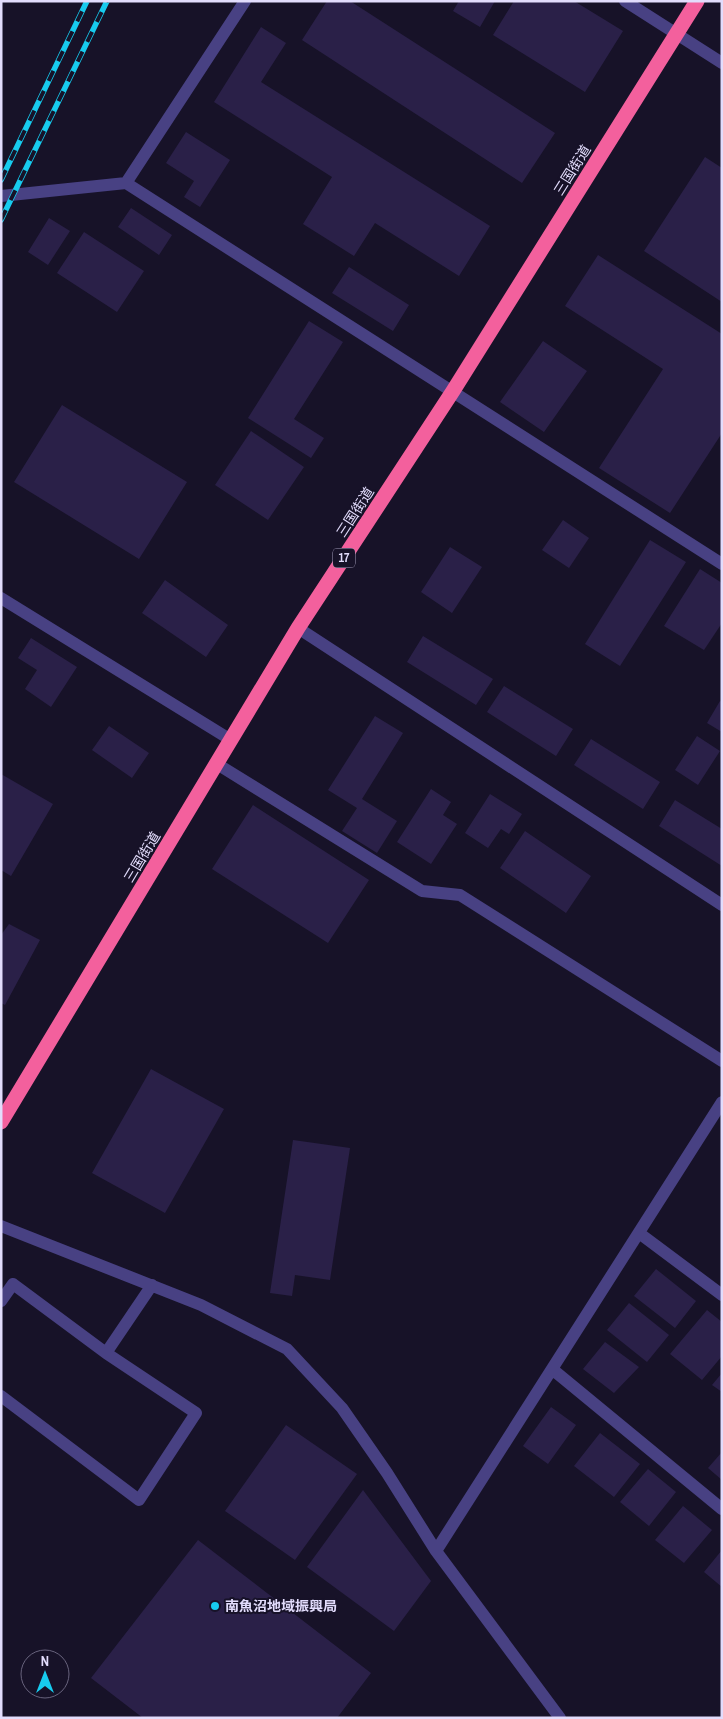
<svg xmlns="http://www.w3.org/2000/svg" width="723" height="1719" font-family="'Archivo Narrow','Noto Sans JP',sans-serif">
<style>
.building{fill:#2a2048}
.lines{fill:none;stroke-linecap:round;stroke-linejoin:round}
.minor{stroke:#484183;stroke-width:12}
.highway{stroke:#f3609d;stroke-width:15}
.rail-casing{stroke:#17cbee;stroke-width:5.5}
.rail{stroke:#171228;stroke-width:4;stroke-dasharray:11;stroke-linecap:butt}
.poi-dot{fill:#17cbee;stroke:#171228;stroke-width:2}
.labels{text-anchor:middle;stroke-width:4;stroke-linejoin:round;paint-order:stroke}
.shield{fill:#171228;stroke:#a59fbc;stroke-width:1}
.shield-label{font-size:12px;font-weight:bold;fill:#e2dcfc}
.street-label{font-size:14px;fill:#e2dcfc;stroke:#171228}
.poi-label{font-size:14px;font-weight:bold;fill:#e2dcfc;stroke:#171228;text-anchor:start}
</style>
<rect width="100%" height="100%" fill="#171228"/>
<path class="building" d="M327,1H350L555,133L522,183L302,40Z
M459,1H495L480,27L453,11Z
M514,1H574L623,31L585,92L493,35Z
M261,27L286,43L261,82L490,226L459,276L375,223L354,256L303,224L332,177L214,102Z
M186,132L230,160L200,207L184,197L194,181L166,163Z
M705,157L722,168V302L644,251Z
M131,208L172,235L159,255L118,227Z
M49,218L70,231L48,265L28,252Z
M84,232L144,271L117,312L57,273Z
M598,255L722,334V433L670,513L599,468L663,369L565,306Z
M349,267L409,305L393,331L332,293Z
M309,321L343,342L294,419L324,438L311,458L248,418Z
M543,341L587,371L544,432L500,402Z
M62,405L187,482L139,559L14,482Z
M251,431L304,467L268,520L215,485Z
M563,520L589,538L569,568L542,550Z
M650,540L686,562L620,666L585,644Z
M450,547L482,567L452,613L421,592Z
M700,569L722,583V623L704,650L664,626Z
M165,580L228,625L206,657L142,613Z
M423,636L493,679L476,705L407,662Z
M31,638L77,667L51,707L25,689L37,670L18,658Z
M504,686L573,729L556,756L487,712Z
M720,701L722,702V732L707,723Z
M375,716L403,733L362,799L397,821L377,853L342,831L357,808L328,790Z
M109,726L149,753L132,778L92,750Z
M697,736L720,751L698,785L675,770Z
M591,739L660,782L643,809L574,765Z
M1,774L53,804L11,876L1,870Z
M431,789L451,802L443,815L457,824L431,864L397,842Z
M490,794L522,814L509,834L501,829L488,848L465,833Z
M675,800L722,829V866L659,826Z
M253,805L369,880L328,943L212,869Z
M525,831L591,876L566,913L500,868Z
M9,924L40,940L5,1005L1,1003V935Z
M151,1069L224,1109L165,1213L92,1173Z
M293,1140L350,1148L330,1280L295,1275L292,1296L270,1293Z
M656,1269L696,1301L675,1328L634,1296Z
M629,1303L669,1335L647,1362L607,1330Z
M707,1310L722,1322V1356L702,1380L670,1354Z
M605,1342L639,1367L614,1393L583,1369Z
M722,1373V1392L712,1385Z
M551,1407L576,1425L548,1464L523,1446Z
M286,1425L357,1474L295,1560L225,1511Z
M600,1433L640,1464L614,1497L574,1466Z
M722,1452V1480L708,1468Z
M648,1469L676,1492L649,1526L620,1502Z
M363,1490L431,1581L394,1631L307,1567Z
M683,1506L712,1530L684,1563L655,1540Z
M198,1540L371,1673L337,1718H143L91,1678Z
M722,1550V1587L704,1572Z"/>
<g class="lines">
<path class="minor" d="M625,1L722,63
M126,183L245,1
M1,196L126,183L722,564
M1,598L231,740
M298,628L722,905
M217,764L422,891L460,895L722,1061
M1,1226L201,1305L287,1349L342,1408L387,1473L436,1551L560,1718
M639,1233L722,1295
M1,1301L13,1284L106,1353L196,1413L139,1500L1,1396
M106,1353L152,1285
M552,1369L722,1509
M436,1551L722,1102"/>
<path class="highway" d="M1,1122L298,628L453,391L697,1"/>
<g class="rail-casing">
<path id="rail" d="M1,180L87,1
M1,220L107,1"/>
</g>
<use href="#rail" class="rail"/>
</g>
<circle class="poi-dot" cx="215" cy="1606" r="5"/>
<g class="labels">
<rect class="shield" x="333" y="548.5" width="22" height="19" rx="4"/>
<g class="shield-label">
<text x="344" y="562">17</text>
</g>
<g class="street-label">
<text transform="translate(572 170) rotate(-58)" y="5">三国街道</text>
<text transform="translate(355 512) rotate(-57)" y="5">三国街道</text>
<text transform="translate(142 857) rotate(-59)" y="5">三国街道</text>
</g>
<g class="poi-label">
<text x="225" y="1611">南魚沼地域振興局</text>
</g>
</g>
<rect width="723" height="1719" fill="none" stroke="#e2dcfc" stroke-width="5"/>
<g transform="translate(45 1674)"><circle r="24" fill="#171228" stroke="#68637d"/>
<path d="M0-4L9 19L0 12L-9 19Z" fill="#17cbee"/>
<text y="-8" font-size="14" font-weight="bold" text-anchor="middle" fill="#e2dcfc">N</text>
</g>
</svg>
